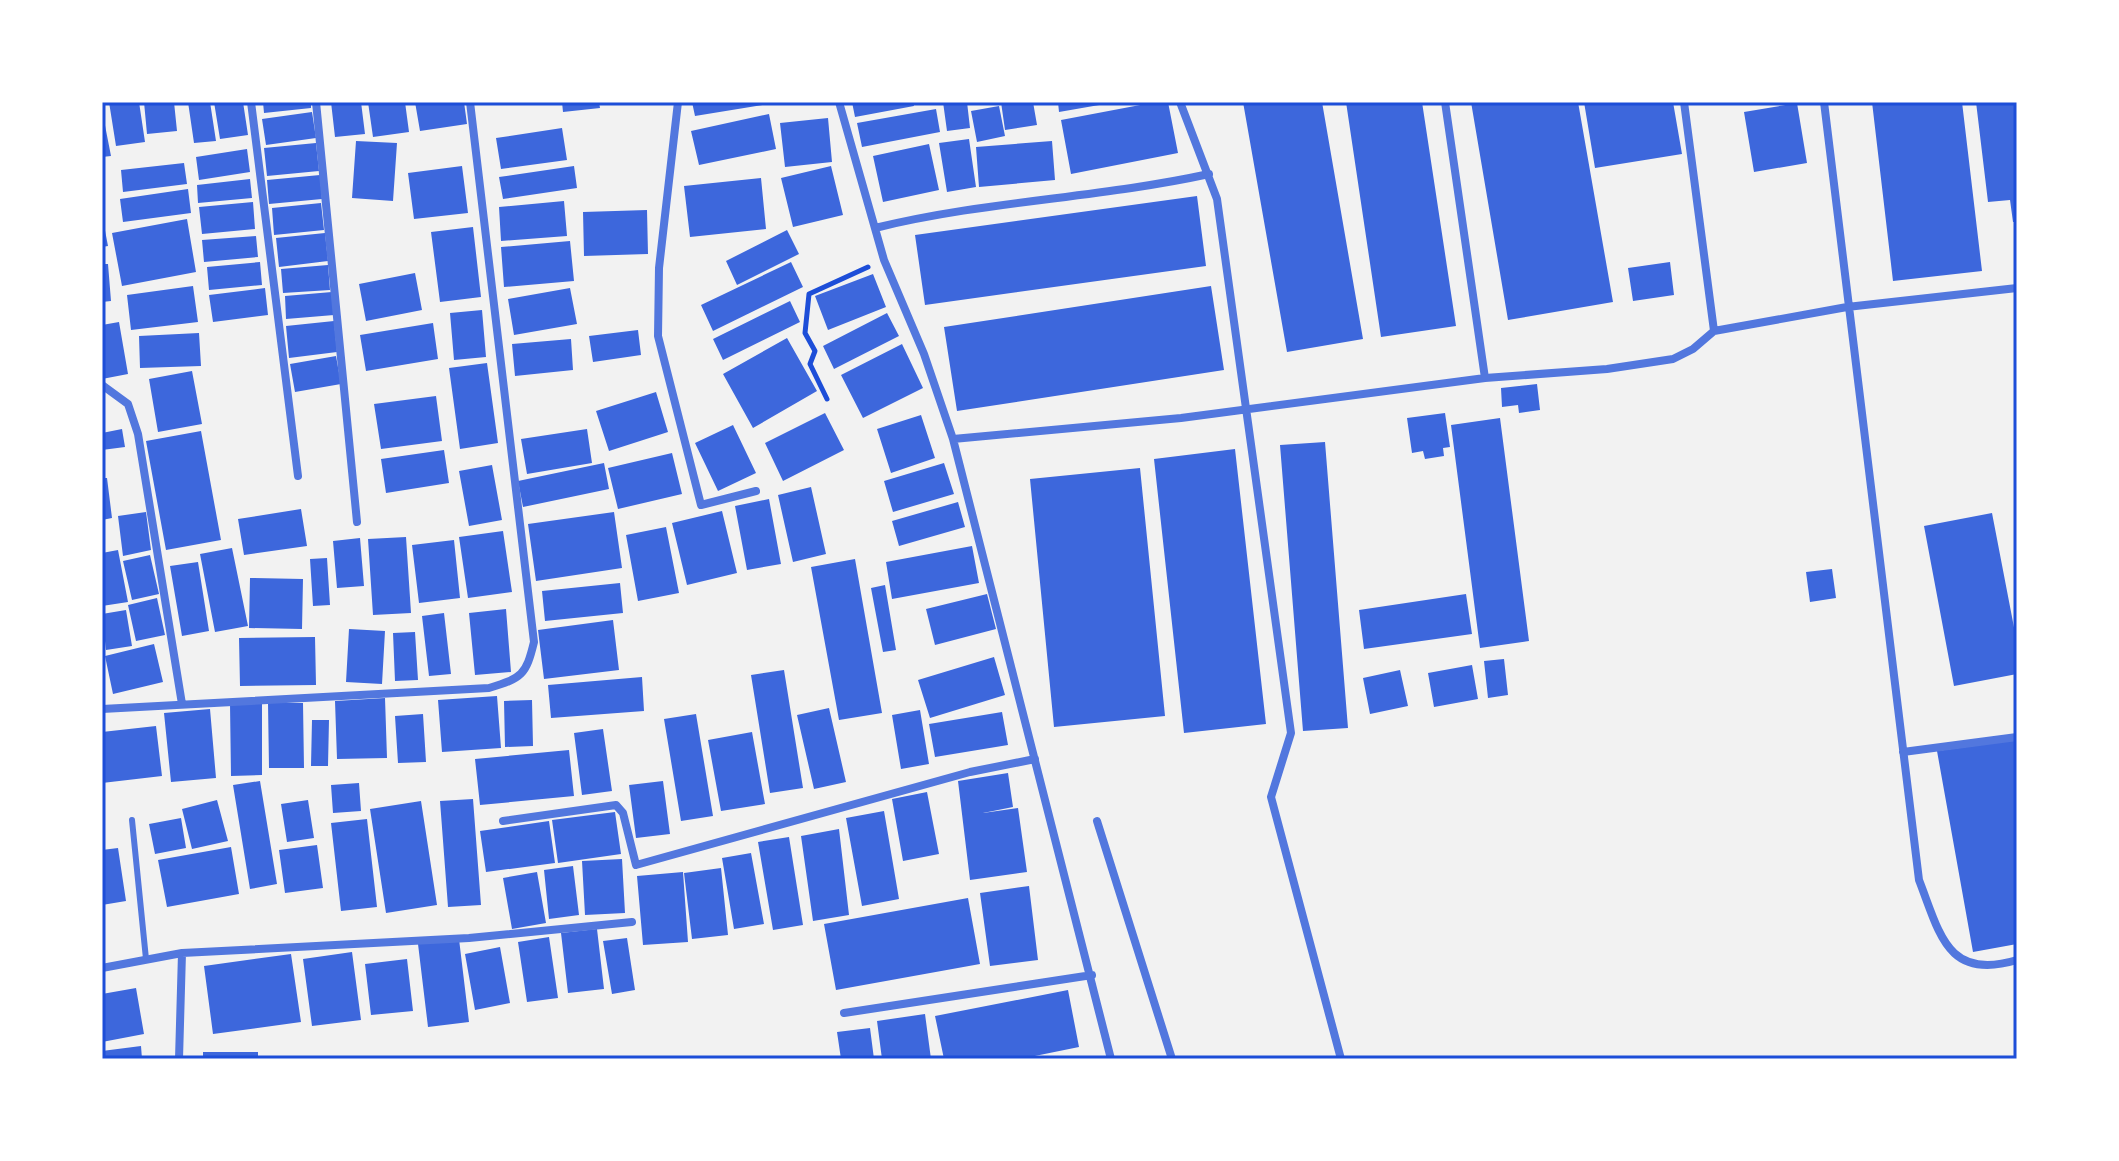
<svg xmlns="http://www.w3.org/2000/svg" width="2119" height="1161" font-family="Bitter,serif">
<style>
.building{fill:#3d67dc}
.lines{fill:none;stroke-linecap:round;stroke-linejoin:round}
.path{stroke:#1d4ed8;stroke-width:5}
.service{stroke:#5277de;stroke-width:6}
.minor{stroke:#5277de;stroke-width:8}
.neatline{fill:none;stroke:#1d4ed8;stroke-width:3}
</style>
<rect width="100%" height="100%" fill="#f2f2f2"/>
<path class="building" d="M109,102H139L145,142L116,146Z
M144,102H174L177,131L147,134Z
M188,102H210L216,141L194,143Z
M214,102H243L248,135L220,139Z
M263,102H311V108L264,113Z
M331,102H361L365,134L335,137Z
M368,102H405L409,132L373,137Z
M415,102H464L467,124L420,131Z
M562,102H599L600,108L563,112Z
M692,102H767L768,104L695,116Z
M852,102H913L914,106L855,117Z
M943,102H967L970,128L947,131Z
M1001,102H1033L1037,125L1005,130Z
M1058,102H1104L1105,104L1059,112Z
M1156,102H1168L1178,153L1071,174L1061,120Z
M1243,102H1322L1363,339L1287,352Z
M1346,102H1422L1456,326L1381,337Z
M1471,102H1578L1613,302L1508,320Z
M1584,102H1673L1682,154L1595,168Z
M1872,102H1962L1982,271L1893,281Z
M1976,102H2017V222H2013L2010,200L1988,202Z
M1797,103L1807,163L1754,172L1744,112Z
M999,106L1005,136L977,142L971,111Z
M936,109L940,132L862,147L857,123Z
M102,110L111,156L102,157Z
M312,112L316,138L266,145L262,119Z
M769,114L776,149L699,165L691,131Z
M828,118L832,162L785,167L780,123Z
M562,128L567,160L501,169L496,138Z
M969,139L976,187L947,192L939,143Z
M356,141L397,143L393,201L352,198Z
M1052,141L1055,180L979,187L976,147Z
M316,143L319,171L267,176L264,148Z
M929,144L939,190L883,202L873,156Z
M247,149L250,172L199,180L196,157Z
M184,163L187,184L123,192L121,170Z
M462,166L468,213L414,219L408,173Z
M574,166L577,188L503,199L499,177Z
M831,166L843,215L793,227L781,178Z
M320,175L322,199L269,204L267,180Z
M761,178L766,229L690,237L684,186Z
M250,179L252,198L198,203L197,185Z
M188,189L191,213L123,222L120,199Z
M1197,196L1206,266L925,305L915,235Z
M564,201L567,236L501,241L499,207Z
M253,202L255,229L202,234L199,207Z
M321,203L324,230L274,235L272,208Z
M647,210L648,254L584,256L583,212Z
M102,215L108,246L102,247Z
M187,219L196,272L122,286L112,233Z
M473,227L481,297L440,302L431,232Z
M787,230L799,254L737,285L726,261Z
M325,233L328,261L279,267L276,238Z
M256,236L258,257L204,262L202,240Z
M570,241L574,281L504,287L501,247Z
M260,262L262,285L209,290L207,267Z
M791,262L803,287L713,331L701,305Z
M1670,262L1674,295L1633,301L1628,268Z
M102,264H108L111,301L102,302Z
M328,265L330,290L283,293L281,269Z
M415,273L422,310L366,321L359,284Z
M873,274L886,307L828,330L815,296Z
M193,286L198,322L131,330L127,295Z
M1211,286L1224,370L957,411L944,327Z
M265,288L268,315L213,322L209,295Z
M570,288L577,324L514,335L508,299Z
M332,292L334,315L286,319L285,296Z
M790,301L800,322L723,360L713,339Z
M482,310L486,357L454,360L450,313Z
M887,313L899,336L834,369L823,346Z
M334,321L337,352L289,358L286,326Z
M119,322L128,374L102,379V325Z
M433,323L438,359L366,371L360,335Z
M638,330L641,355L593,362L589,336Z
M199,333L201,366L140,368L139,336Z
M787,338L817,391L753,428L723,374Z
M571,339L573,370L515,376L512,344Z
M902,344L923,388L863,418L841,375Z
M336,356L341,384L295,392L290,364Z
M487,363L498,443L460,449L449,368Z
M192,371L202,424L158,432L149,379Z
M1537,384L1540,410L1519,413L1518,405L1502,407L1501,388Z
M656,392L668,432L609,451L596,411Z
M436,396L442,441L381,449L374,404Z
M825,413L844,450L783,481L765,443Z
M1445,413L1450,447L1443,448L1444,456L1425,459L1423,451L1412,453L1407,418Z
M921,415L935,458L891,473L877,429Z
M1500,418L1529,641L1480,648L1451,425Z
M733,425L756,473L718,491L695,443Z
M122,429L125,447L102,450V433Z
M587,429L592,463L527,474L521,439Z
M201,431L221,540L166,550L146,441Z
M1325,442L1348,728L1303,731L1280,445Z
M1235,449L1266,724L1184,733L1154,459Z
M444,450L449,483L386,493L381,459Z
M672,453L682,494L618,509L608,468Z
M604,463L609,489L523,507L518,481Z
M944,463L954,494L893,512L884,481Z
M492,465L502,520L469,526L459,471Z
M1140,468L1165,716L1054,727L1030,479Z
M102,478H107L112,518L102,520Z
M811,487L826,554L793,562L778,495Z
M769,499L781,564L747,570L735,506Z
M958,502L965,527L899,546L892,521Z
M301,509L307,546L244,555L238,519Z
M722,511L737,573L687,585L672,523Z
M146,512L151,550L123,556L118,516Z
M614,512L622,568L536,581L528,524Z
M1992,513L2017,643V674L1954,686L1924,526Z
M666,527L679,593L638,601L626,535Z
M503,531L512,592L468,598L459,537Z
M406,537L411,613L373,615L368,539Z
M360,538L364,586L337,588L333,541Z
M454,540L460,598L419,603L412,545Z
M972,546L979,583L892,599L886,562Z
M232,548L248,626L215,632L200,554Z
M118,550L128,602L102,606V553Z
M150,555L159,594L132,600L123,561Z
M327,558L330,605L313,606L310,559Z
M855,559L882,713L839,720L811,567Z
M198,562L209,631L182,636L170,566Z
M1832,569L1836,598L1810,602L1806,572Z
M250,578L303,579L302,629L249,628Z
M620,583L623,613L545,621L542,591Z
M885,585L896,650L883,652L871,588Z
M987,594L996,629L935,645L926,609Z
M1466,594L1472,634L1364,649L1359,610Z
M157,598L165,635L136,641L128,605Z
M506,609L511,672L475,675L469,613Z
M126,610L132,646L106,650L102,614Z
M444,613L451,674L429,676L422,616Z
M613,620L619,670L544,679L538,630Z
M349,629L385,631L382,684L346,682Z
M415,632L418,680L395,681L393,633Z
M315,637L316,685L240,686L239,638Z
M154,644L163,682L113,694L105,656Z
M994,657L1005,695L930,718L918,680Z
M1504,659L1508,695L1488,698L1484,661Z
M1472,665L1478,699L1434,707L1428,673Z
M784,670L803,788L770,793L751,675Z
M1400,670L1408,706L1370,714L1363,678Z
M642,677L644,711L551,718L548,685Z
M497,696L501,748L442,752L438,700Z
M385,698L387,758L337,759L335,701Z
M532,700L533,746L505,747L504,701Z
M268,703H303L304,768H269Z
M230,704H262V775L231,776Z
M829,708L846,782L814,789L797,715Z
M210,709L216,778L171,782L164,713Z
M920,710L929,764L901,769L892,715Z
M1002,712L1008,745L935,757L929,724Z
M423,714L426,762L398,763L395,716Z
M696,714L713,816L681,821L664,719Z
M312,720H329L328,766H311Z
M156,726L162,776L102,783V732Z
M603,729L612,791L582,795L574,733Z
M752,732L765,804L721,811L708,740Z
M2017,740V944L1973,952L1937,751Z
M569,750L574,796L480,805L475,759Z
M1008,773L1013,807L983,813L1018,808L1027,872L970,880L958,781Z
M260,781L277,884L250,889L233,785Z
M663,781L670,834L636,838L629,785Z
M359,783L361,811L333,813L331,785Z
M927,792L939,854L903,861L892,799Z
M473,799L481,905L448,907L440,801Z
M217,800L228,841L192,849L182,809Z
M308,800L314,838L287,842L281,804Z
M421,801L437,905L386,913L370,809Z
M884,811L899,899L862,906L846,818Z
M615,812L621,854L558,863L552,820Z
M181,818L186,848L155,854L149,824Z
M367,819L377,907L341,911L331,823Z
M549,821L555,863L486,872L480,831Z
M839,829L849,915L813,921L801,836Z
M789,837L803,925L773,930L758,842Z
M317,845L323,888L285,893L279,850Z
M231,847L239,894L167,907L158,860Z
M118,848L126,901L102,905V850Z
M751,853L764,924L734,929L722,858Z
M622,859L625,913L585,915L582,861Z
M573,866L579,915L549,919L544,870Z
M721,868L728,935L692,939L684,873Z
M537,872L546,923L512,929L503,878Z
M683,872L688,942L643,945L637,876Z
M1029,886L1038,960L990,966L980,893Z
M968,898L980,964L836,990L824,924Z
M597,929L604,989L568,993L561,933Z
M549,937L558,998L527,1002L518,942Z
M627,938L635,990L612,994L603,941Z
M459,939L469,1022L428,1027L418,944Z
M500,947L510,1003L475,1010L465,954Z
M352,952L361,1020L312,1026L303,959Z
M291,954L301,1022L213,1034L204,966Z
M407,959L413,1011L371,1015L365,964Z
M136,988L144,1034L102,1042V994Z
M1068,990L1079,1047L1020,1059H944L935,1016Z
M925,1014L931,1059H882L877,1021Z
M870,1028L874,1059H841L837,1032Z
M141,1046L142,1059H102V1051Z
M203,1052H258V1059H203Z"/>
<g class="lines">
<path class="path" d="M827,399L810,364L815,351L805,333L809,294L868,267"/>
<path class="service" d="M132,820L146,959"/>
<path class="minor" d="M251,102L298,476
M316,102L357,522
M678,102L659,268L658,336L701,505L756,491
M839,102L884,260L924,354L953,439L1111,1059
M1180,102L1217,199L1291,733L1271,797L1341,1059
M1445,102L1485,378
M1684,102L1714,331
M1824,102L1919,880C1940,934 1947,981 2017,960
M875,228C984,201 1099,198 1209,174
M102,385L128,404L138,434L182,704
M953,439L1181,418L1485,378L1607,369L1673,359L1693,349L1714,331L1847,307L2017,288
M102,709L489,688C522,678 526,675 534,642L470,102
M1903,752L2017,737
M503,821L616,805L623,813L636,865L970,772L1035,759
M1097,821L1172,1059
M182,953L469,938L632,922
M102,968L182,953L179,1059
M844,1013L1092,975"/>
</g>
<rect width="2119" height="1161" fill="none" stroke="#ffffff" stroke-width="208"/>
<rect x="104" y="104" width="1911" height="953" class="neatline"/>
</svg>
